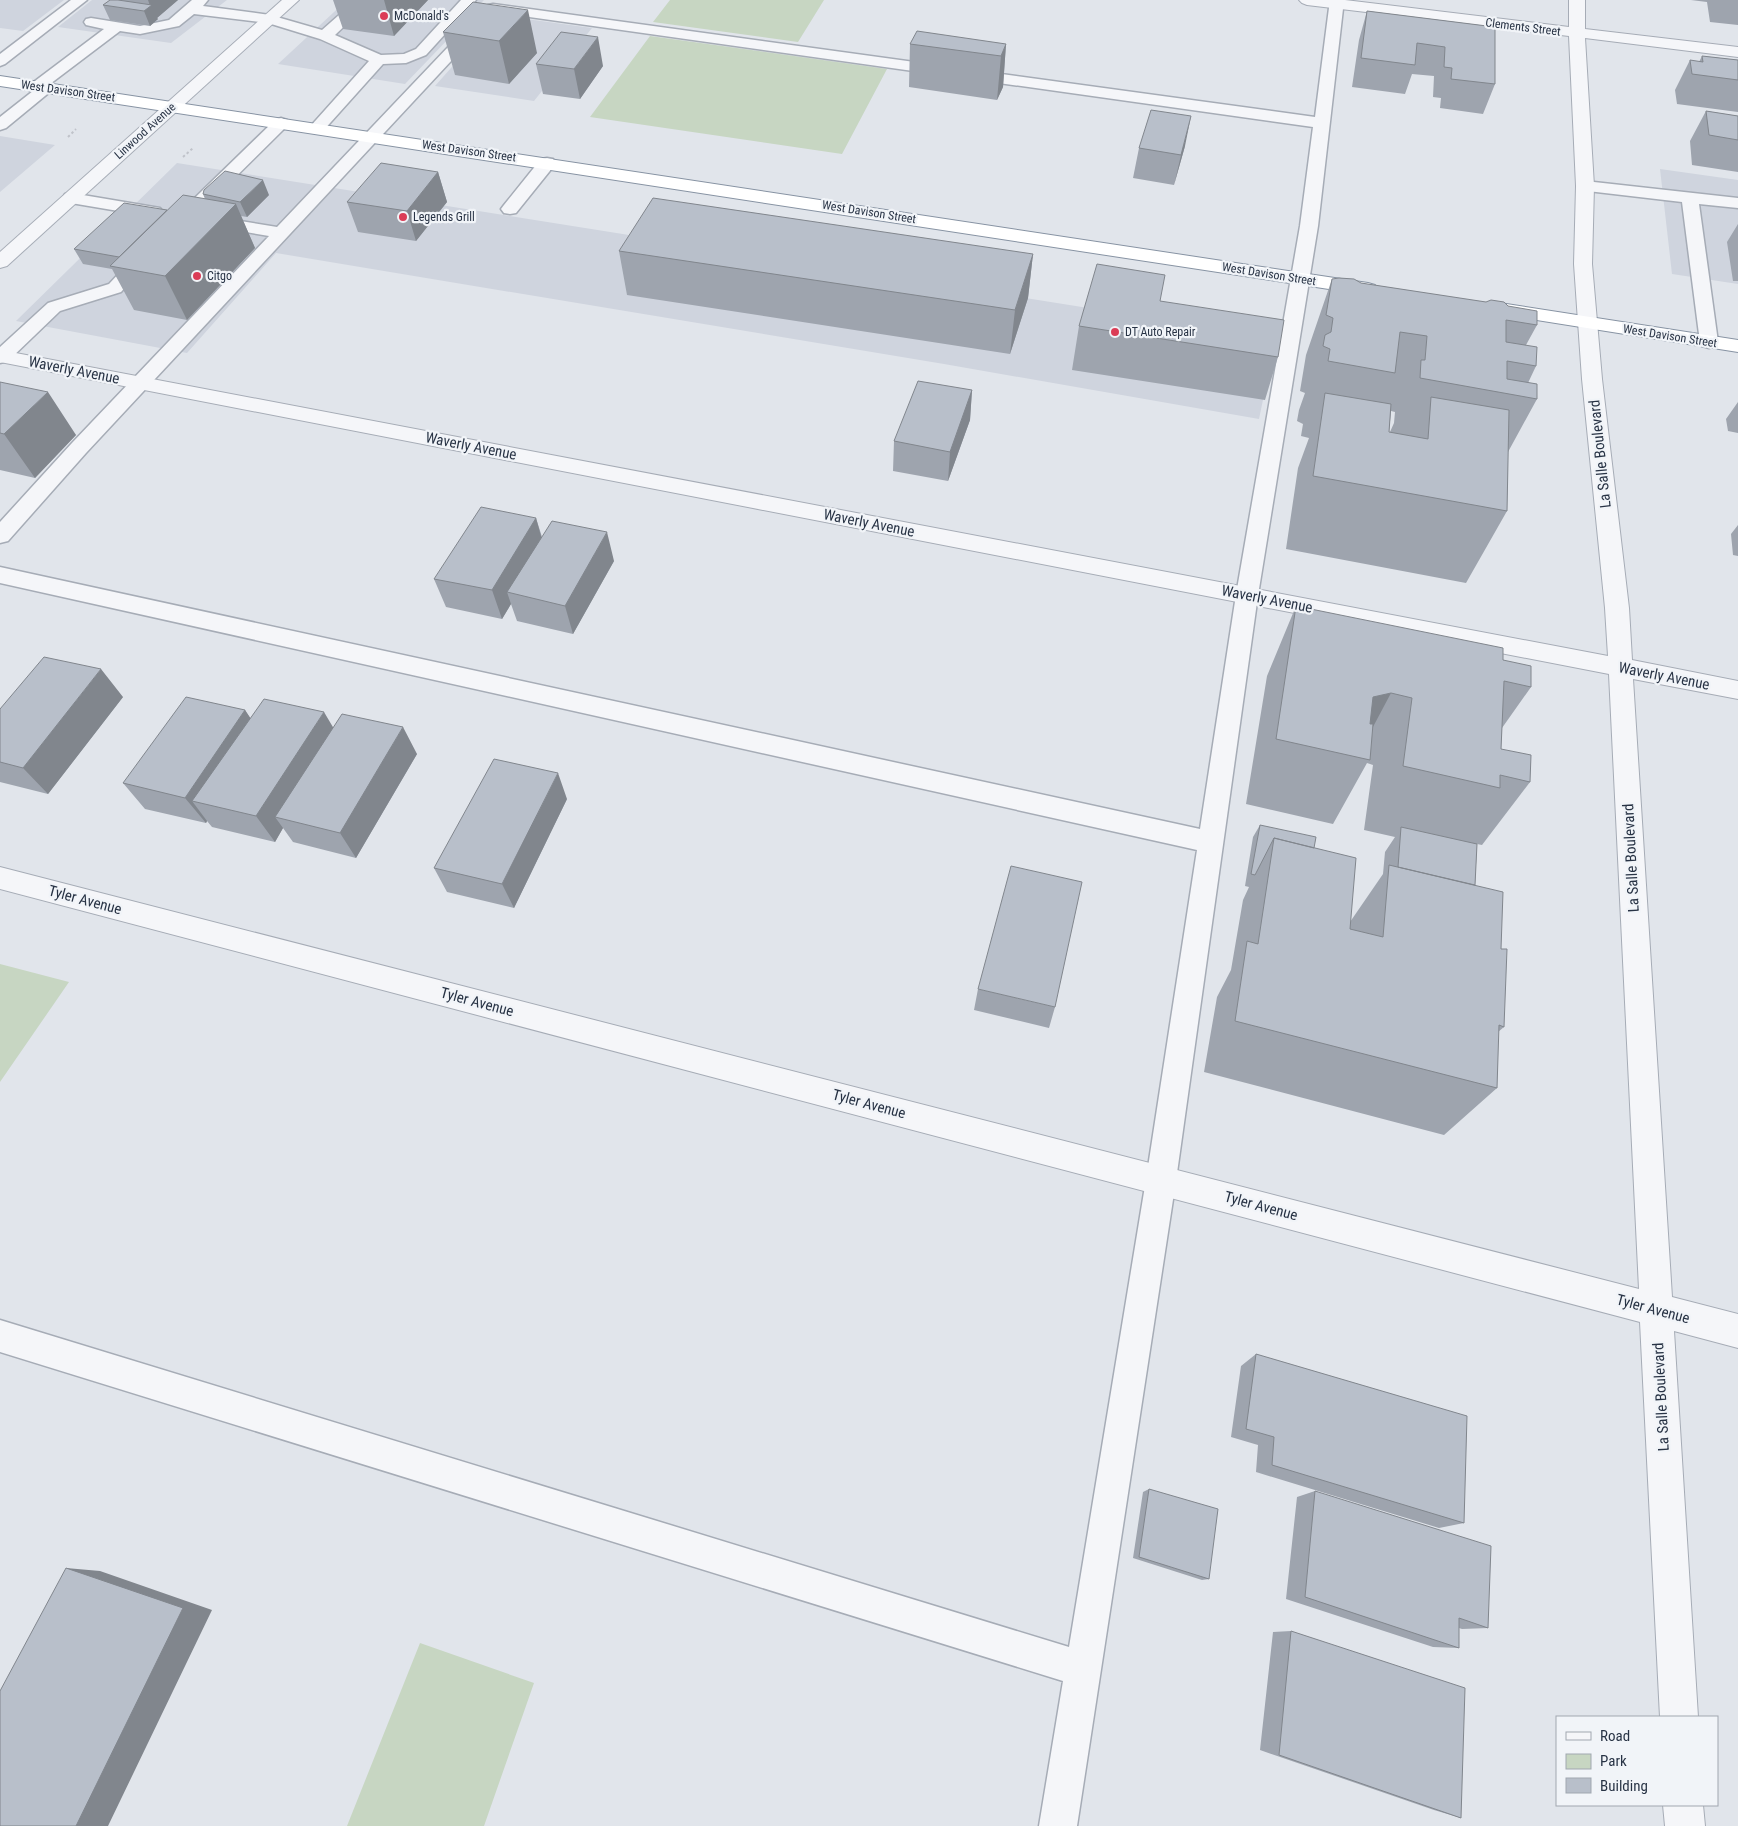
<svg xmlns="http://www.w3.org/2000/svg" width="1738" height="1826" font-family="'Roboto Condensed',sans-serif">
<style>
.built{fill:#cfd4de}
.green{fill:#c7d6c2}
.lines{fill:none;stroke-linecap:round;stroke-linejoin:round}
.service-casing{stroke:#a6acb6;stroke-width:3}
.minor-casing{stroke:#a6acb6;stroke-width:2}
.tertiary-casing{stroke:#a6acb6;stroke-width:2}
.trunk-casing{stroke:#8793a3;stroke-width:2}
.path{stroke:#c0c3ca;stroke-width:2;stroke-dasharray:2.5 2.5;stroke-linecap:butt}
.service{fill:#f5f6f9;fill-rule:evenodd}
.minor{fill:#f5f6f9;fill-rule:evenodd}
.tertiary{fill:#f5f6f9;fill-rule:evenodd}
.trunk{fill:#fff;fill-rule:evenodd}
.wall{fill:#9ea4ae;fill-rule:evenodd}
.shaded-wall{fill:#81868d}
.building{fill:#b8bfca;stroke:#81868d}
.poi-dot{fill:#db3c56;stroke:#f1f4f8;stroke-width:2}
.labels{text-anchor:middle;stroke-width:4.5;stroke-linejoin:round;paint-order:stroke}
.far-poi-label{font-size:12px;fill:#283345;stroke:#f1f4f8;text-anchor:start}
.far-street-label{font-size:12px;fill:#283345;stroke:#f1f4f8}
.street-label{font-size:15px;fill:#283345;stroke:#f1f4f8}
</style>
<rect width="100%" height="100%" fill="#e1e5eb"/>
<path class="built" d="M0,0H64L23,31L0,28Z
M92,0H227L171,43L58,27Z
M347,0H484L477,7L478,8L405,84L278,64Z
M498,15L592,28L534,101L435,86Z
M0,136L55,145L0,192Z
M177,163L1276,338L1259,419L944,364L276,253L187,353L16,321Z
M1660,169L1738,180V284L1672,274Z"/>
<path class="green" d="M670,0H824L798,42L653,22Z
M650,36L887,69L842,154L590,117Z
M0,964L69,982L0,1082Z
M420,1643L534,1683L484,1826H347Z"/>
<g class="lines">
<g class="service-casing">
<path id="service" d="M71,0H87L5,64L0,66V54Z
M192,0H208L203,6L270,15L322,30L356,0H372L335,35L381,55L404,54L416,49L461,0H476L426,55L406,63L383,64L322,132H310L308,129L369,61L320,39L268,23L194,14L179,26L174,27L140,34L120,31L50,84L54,88L51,91L6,128L0,130V117L33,91L28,87L31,84L104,29L86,25L84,22L86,19L91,18L140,26L169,20Z
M1330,0H1344L1318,226L1258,595L1176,1180L1077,1826H1039L1063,1681L0,1352V1320L1069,1647L1146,1180L1197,850L0,583V567L1200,829L1236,595L1300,226L1313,127L493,12L488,11L486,8L488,5L493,4L1315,117Z
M474,24L479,25L481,28L479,31L86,453L8,541L0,543V522L72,443L269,236L204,225L201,221L204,217L210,216L277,227L469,25Z
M281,118L287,120L289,123L287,126L184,228L178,229L172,228L169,224L172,220L275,120Z
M547,158L553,159L555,163L553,167L516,213L510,214L504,213L501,209L504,205L541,159Z
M1585,181L1738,198V208L1699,204L1718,342L1716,346L1709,348L1702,346L1700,342L1682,202L1579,190L1577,186L1579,182Z
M71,193L154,207L160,208L163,212L160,216L154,217L65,202L63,198L65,194Z
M129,268L135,269L138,273L121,292L60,311L8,361L0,363V347L48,303L109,284L123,269Z"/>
</g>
<g class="minor-casing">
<path id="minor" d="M1299,0H1345L1569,27V0H1585V29L1738,47V57L1585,38L1594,186L1592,264L1602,379L1629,608L1632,660L1738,681V699L1633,679L1672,1297L1738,1314V1348L1674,1331L1698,1717H1660L1640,1322L0,889V867L1639,1289L1609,674L0,362V350L1608,656L1605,608L1582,379L1574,264L1576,186L1569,36L1307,5L1302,3Z
M1663,1805H1703L1705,1826H1665Z"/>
</g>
<g class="tertiary-casing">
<path id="tertiary" d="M282,0H299L7,266L0,268V252Z"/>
</g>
<g class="trunk-casing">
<path id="trunk" d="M0,76L1368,283L1375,285L1378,289L1375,293L1368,295L0,86Z
M1500,303L1738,340V352L1493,313L1490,309L1493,305Z"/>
</g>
<path class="path" d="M68,137L76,129
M183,157L193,148"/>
<use href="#service" class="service"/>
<use href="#minor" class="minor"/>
<use href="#tertiary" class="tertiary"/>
<use href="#trunk" class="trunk"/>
</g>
<path class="wall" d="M110,0H178L157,18L158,19L150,26L110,20L103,5Z
M333,0H428L394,36L343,29Z
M1691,0H1738V25L1710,22L1707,2Z
M473,2L537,53L509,84L455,75L443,32Z
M1367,11L1495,27V84L1483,114L1440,108L1441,98L1433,97L1434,76L1412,74L1405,94L1352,87L1359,40Z
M910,44H1006L1003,87L997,100L909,87Z
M1702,56L1738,60V112L1677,104L1675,90L1690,60L1699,62Z
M536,64L603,66L580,99L543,94Z
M1706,111L1738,116V172L1692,165L1690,141Z
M1185,146L1174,185L1133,178L1139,148Z
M438,172L447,202L416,241L358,232L347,202Z
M203,194L269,195L247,217L241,216L255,248L187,320L134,310L112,269L83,264L74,249L205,199Z
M1738,224V281H1733L1727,242Z
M619,251L1033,254L1028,298L1010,354L627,295Z
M1332,279L1361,283L1508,306L1537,325L1526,345L1536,366L1528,383L1537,399L1508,452L1507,511L1466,583L1286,549L1298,468L1309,438L1301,436L1303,424L1297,421L1299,410L1305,393L1300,391L1306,355ZM1391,411L1395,412L1394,423L1390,432H1389Z
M1160,301L1278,357L1265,400L1072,370L1079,326Z
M0,382L76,435L35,478L0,470Z
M972,390L970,420L948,481L893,471L894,441Z
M1738,402V433L1728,431L1726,419Z
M536,518L542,537L614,561L573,634L517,621L511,604L502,619L446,607L434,579Z
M1738,525V556L1733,555L1731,534Z
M1296,606L1503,660L1531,687L1502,728L1501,749L1530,782L1482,845L1477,844L1475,885L1501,949L1504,1027L1498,1032L1497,1088L1444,1135L1204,1072L1217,997L1231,970L1243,900L1249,887L1245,886L1253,837L1260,825L1314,848L1350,922L1383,874L1385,852L1395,837L1364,830L1373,765L1367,763L1333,824L1246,804L1267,676Z
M123,697L48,794L0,782V709Z
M245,710L250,718L333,727L417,754L356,858L293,842L283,828L275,842L212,827L207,821L206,823L145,809L123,783Z
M567,799L514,908L447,892L434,868Z
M978,989L1055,1007L1049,1028L974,1010Z
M1256,1354L1464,1523L1439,1528L1256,1472L1258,1445L1231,1437L1241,1366Z
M1149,1489L1209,1579L1202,1580L1133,1558L1143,1492Z
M1315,1491L1488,1628L1462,1629L1459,1628V1648L1433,1647L1286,1599L1297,1497Z
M1291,1631L1461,1818L1434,1810L1260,1750L1273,1632Z"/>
<path class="shaded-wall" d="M148,0H178L157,18L158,19L150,26L144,11L150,6Z
M384,0H428L394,36Z
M528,10L537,53L509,84L499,41Z
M598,37L603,66L580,99L574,69Z
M1006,44L1003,87L997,100L1001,56Z
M1191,116L1185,146L1174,185L1181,155Z
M438,172L447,202L416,241L407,211Z
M263,180L269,195L247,217L240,202Z
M236,204L255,248L187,320L165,276Z
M1033,254L1028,298L1010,354L1015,310Z
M972,390L970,420L948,481L950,452Z
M48,392L76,435L35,478L4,434Z
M536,518L544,547L507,592L511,604L502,619L492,590Z
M607,532L614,561L573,634L565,606Z
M101,669L123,697L48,794L23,768Z
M1391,693L1357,757L1373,697Z
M245,710L263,737L192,801L207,821L206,823L185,798Z
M324,712L340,739L275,817L283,828L275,842L256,816Z
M403,727L417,754L356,858L340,833Z
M558,773L567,799L514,908L502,884Z
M66,1568L100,1571L212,1610L108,1826H76Z"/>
<path class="building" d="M110,0H118L152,5L144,11L103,5Z
M473,2L528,10L499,41L443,32Z
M1367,11L1495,27V84L1451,79L1452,68L1444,67L1445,47L1417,43L1415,65L1361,58Z
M917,31L1006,44L1001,56L910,44Z
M561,32L598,37L574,69L536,64Z
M1702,56L1738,60V80L1692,74L1690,60L1703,62Z
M1151,110L1191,116L1181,155L1139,148Z
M1706,111L1738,116V140L1709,135Z
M381,163L438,172L407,211L347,202Z
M225,171L263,180L240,202L203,194L204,190Z
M183,195L236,204L165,276L110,266Z
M653,198L1033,254L1015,310L619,251Z
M124,203L167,210L119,257L74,249Z
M1097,264L1165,275L1160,301L1284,320L1278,357L1079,326Z
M1339,278L1354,279L1361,283L1486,302L1491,300L1504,302L1508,306L1537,311V325L1506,320V342L1537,347L1536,366L1507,361V379L1537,384V399L1420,378L1421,360H1425L1427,336L1400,332L1395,373L1328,361L1330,349L1323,346L1325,335L1331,332L1333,318L1326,315L1332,279Z
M918,381L972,390L950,452L894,441Z
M0,382L48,392L4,434L0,433Z
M1325,393L1391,404L1389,432L1428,439L1431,397L1509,410L1507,511L1313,476Z
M481,507L536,518L492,590L434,579Z
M552,521L607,532L565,606L507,592Z
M1296,606L1503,648V660L1531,666V687L1504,681L1501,749L1531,755L1530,782L1500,775V788L1403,766L1412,698L1391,693L1373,697L1370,724H1373L1370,760L1276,739Z
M44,657L101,669L23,768L0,762V709Z
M186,697L245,710L185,798L123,783Z
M264,699L324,712L256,816L192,801Z
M342,714L403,727L340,833L275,817Z
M494,759L558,773L502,884L434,868Z
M1260,825L1316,837L1314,848L1274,838L1255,875L1251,874Z
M1401,827L1477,844L1475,885L1398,867Z
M1274,838L1356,858L1350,929L1383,937L1389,865L1503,892L1501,949H1507L1504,1027L1499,1025L1497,1088L1235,1021L1247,941L1258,944Z
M1011,866L1082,882L1055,1007L978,989Z
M1256,1354L1467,1416L1464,1523L1272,1465L1274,1437L1246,1429Z
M1149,1489L1218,1509L1209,1579L1139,1557Z
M1315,1491L1491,1546L1488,1628L1459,1618V1648L1305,1597Z
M66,1568L183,1608L76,1826H0V1691Z
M1291,1631L1465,1688L1461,1818L1279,1755Z"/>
<g class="poi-dot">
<circle cx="384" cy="16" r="5"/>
<circle cx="403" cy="217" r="5"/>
<circle cx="197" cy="276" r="5"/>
<circle cx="1115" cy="332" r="5"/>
</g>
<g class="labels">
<g class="far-poi-label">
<text x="394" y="20">McDonald's</text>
<text x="413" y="221">Legends Grill</text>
<text x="207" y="280">Citgo</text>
<text x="1125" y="336">DT Auto Repair</text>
</g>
<g class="far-street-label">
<text transform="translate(1523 27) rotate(7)" y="4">Clements Street</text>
<text transform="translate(68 91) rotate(8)" y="4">West Davison Street</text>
<text transform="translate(145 131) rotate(-42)" y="4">Linwood Avenue</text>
<text transform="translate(469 151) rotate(8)" y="4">West Davison Street</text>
<text transform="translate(869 212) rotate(9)" y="4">West Davison Street</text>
<text transform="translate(1269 274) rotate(9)" y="4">West Davison Street</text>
<text transform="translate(1670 336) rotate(9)" y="4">West Davison Street</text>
</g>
<g class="street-label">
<text transform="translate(74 370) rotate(11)" y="5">Waverly Avenue</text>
<text transform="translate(471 446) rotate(11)" y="5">Waverly Avenue</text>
<text transform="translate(1600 454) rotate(-96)" y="5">La Salle Boulevard</text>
<text transform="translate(869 523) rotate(11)" y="5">Waverly Avenue</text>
<text transform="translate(1267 599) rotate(11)" y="5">Waverly Avenue</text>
<text transform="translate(1664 676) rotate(11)" y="5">Waverly Avenue</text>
<text transform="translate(1631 858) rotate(-93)" y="5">La Salle Boulevard</text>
<text transform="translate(85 900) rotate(15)" y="5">Tyler Avenue</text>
<text transform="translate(477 1002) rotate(15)" y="5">Tyler Avenue</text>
<text transform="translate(869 1104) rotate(15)" y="5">Tyler Avenue</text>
<text transform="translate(1261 1206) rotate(15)" y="5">Tyler Avenue</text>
<text transform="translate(1653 1309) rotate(15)" y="5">Tyler Avenue</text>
<text transform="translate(1661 1397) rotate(-93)" y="5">La Salle Boulevard</text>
</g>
</g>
<rect x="1556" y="1716" width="162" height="90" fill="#f1f4f8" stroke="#a1a7b0"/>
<rect x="1566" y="1732" width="25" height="8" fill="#f5f6f9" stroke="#a1a7b0"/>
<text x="1600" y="1741" font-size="15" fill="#283345">Road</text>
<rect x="1566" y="1754" width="25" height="15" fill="#c7d6c2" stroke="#a1a7b0"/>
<text x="1600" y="1766" font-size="15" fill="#283345">Park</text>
<rect x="1566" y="1778" width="25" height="15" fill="#b8bfca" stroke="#a1a7b0"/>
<text x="1600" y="1791" font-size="15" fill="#283345">Building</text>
</svg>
